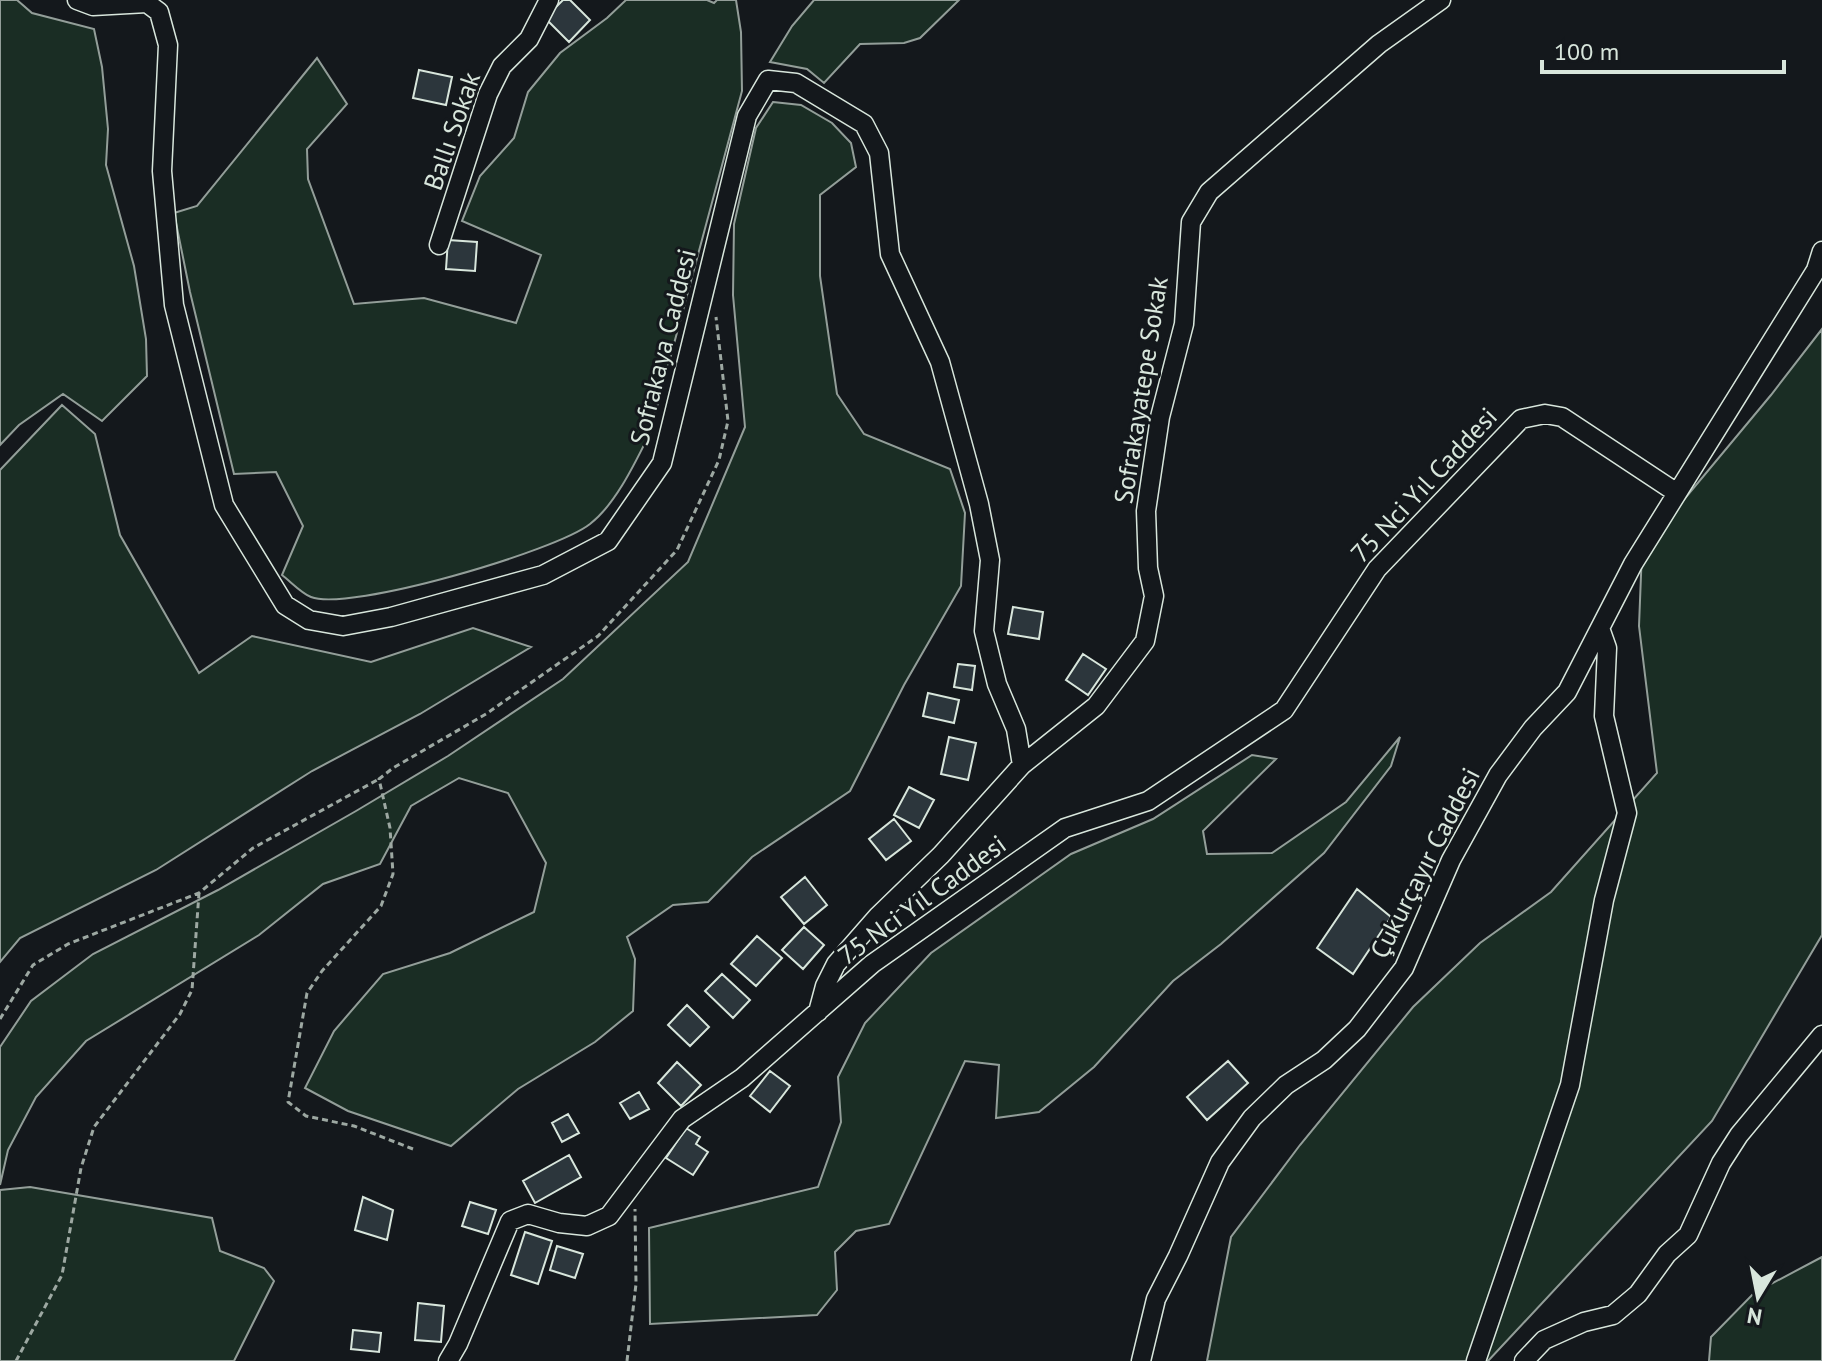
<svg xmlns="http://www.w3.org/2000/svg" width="1822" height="1361" font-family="'PT Sans',sans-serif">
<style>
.green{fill:#1a2d24;stroke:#939e99;stroke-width:2}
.building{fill:#2c363c;stroke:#d8e6dc;stroke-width:2}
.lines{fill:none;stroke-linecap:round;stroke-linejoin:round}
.minor-casing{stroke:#d8e6dc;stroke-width:21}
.path{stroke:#9da8a2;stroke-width:3;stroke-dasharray:6 4;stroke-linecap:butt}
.minor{stroke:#14181c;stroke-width:18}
.labels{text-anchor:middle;stroke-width:6;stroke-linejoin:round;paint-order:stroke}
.street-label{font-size:26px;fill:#d8e6dc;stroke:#14181c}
</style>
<rect width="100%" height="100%" fill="#14181c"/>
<path class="green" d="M0,0H17L32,13L94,29L102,67L108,129L106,165L134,266L146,339L147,376L102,421L63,394L19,425L0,445Z
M626,0H707L714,3L717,0H736L741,32L742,91L650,433C636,461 616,504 590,524C556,551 349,612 311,597C301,593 290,581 282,575L303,526L276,472L234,474L190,292L174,213L197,206L317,58L347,104L307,149L308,179L354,304L424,298L516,323L541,255L462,221L480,176L514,138L528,92L560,53L607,18Z
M814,0H959L920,38L904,43L860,44L824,83L807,69L770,62L792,26Z
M773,102L801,105L832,123L851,143L856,167L820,195V276L837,394L864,434L950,469L965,513L961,586L904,685L850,791L752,857L708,902L673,905L627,937L635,959L633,1011L595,1042L518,1089L451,1146L348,1111L305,1088L334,1031L383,974L450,953L534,912L546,863L508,793L459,778L411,806L380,864L323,884L259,935L86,1041L36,1097L8,1150L0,1185V1047L31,1001L93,954L218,890L356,811L448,756L563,679L688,562L745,427L733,295L734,224L756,128Z
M1822,329V935L1712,1121L1488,1361H1207L1231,1237L1300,1145L1413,1007L1480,943L1551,892L1657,773L1639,626L1642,550L1771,395Z
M62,405L95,434L120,535L199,673L252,636L371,662L473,628L531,647L420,714L312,771L156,870L20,938L0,962V470Z
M1400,737L1391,766L1324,853L1221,944L1173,981L1094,1067L1039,1112L996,1118L999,1065L965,1061L889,1224L856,1231L835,1252L837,1290L817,1315L650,1324L649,1228L818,1187L841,1122L838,1077L865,1023L931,953L1071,854L1153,819L1252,755L1276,759L1203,831L1207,854L1272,853L1346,802Z
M30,1187L212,1218L220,1251L264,1268L274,1281L234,1361H0V1190Z
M1822,1257V1361H1709L1711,1337L1754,1293Z"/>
<path class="building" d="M563,0H570L590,20L569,42L545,18Z
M419,70L452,77L446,105L413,98Z
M448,240L477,242L475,271L446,269Z
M1013,607L1043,612L1039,639L1008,634Z
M1083,654L1106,669L1088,695L1066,680Z
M958,664L975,666L972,690L954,687Z
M928,693L959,700L954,723L923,716Z
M949,737L976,743L968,780L941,774Z
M909,787L934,800L919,828L894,815Z
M894,819L911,841L886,860L869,839Z
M805,877L827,905L804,924L781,897Z
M1357,889L1391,917L1353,974L1317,948Z
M804,927L824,945L803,969L782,950Z
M757,936L782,958L756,986L731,964Z
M722,974L750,1000L733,1018L705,991Z
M687,1005L709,1027L690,1046L668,1025Z
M1228,1061L1248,1083L1207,1120L1187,1097Z
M677,1062L701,1085L681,1106L658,1083Z
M770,1071L790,1086L770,1112L750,1096Z
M639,1092L649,1109L630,1119L620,1103Z
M568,1114L579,1133L562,1142L552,1123Z
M686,1128L700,1137L696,1144L708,1152L693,1175L666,1158Z
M569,1155L581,1177L535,1203L523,1181Z
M363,1197L393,1210L387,1240L355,1230Z
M470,1202L496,1210L488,1234L462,1226Z
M525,1232L552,1241L538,1284L511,1275Z
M557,1246L583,1254L575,1278L550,1270Z
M418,1303L444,1306L441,1342L415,1340Z
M353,1330L381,1333L379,1352L351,1349Z"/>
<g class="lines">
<g class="minor-casing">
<path id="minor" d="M77,0L93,6L147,3L159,12L168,45L162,171L174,305L224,505L285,605L309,620L343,626L391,617L543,575L608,541L662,463L747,116L768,80L796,83L864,124L879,153L890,254L940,362L979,504L990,560L984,631L997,684L1016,729L1022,765
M439,245L488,94L502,66L529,39L549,0
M818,1012L825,986L836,964L878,916L941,855L1022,765L1096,706L1145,641L1154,596L1148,568L1146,511L1160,417L1184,324L1191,222L1209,192L1379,44L1441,0
M448,1361L458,1344L510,1221L528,1214L559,1223L587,1226L609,1216L682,1119L742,1078L872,964L1065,828L1148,801L1284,710L1377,569L1521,419L1545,414L1562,417L1677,493
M1141,1361L1156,1299L1178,1256L1220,1162L1252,1118L1286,1085L1324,1060L1357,1029L1404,968L1451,860L1498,775L1533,728L1567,692L1633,564L1816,270L1822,251
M1476,1361L1570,1085L1604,900L1627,813L1604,716L1607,648L1601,631
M1524,1361L1544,1340L1584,1322L1613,1315L1638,1294L1667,1254L1688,1235L1721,1163L1739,1135L1822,1035"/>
</g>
<path class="path" d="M0,1019L33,965L68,944L199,893L253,848L379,779
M413,1149L354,1126L306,1116L288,1102L307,993L322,971L381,906L393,874L390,828L379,779L393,768L486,714L598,636L677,550L719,460L728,421L716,317
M16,1361L62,1275L81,1168L94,1127L180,1014L192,990L199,893
M627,1361L636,1284L635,1209"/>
<use href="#minor" class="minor"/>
</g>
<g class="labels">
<g class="street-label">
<text transform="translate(452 131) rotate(-71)" y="9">Ballı Sokak</text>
<text transform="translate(663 347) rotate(-76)" y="9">Sofrakaya Caddesi</text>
<text transform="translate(1141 390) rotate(-81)" y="9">Sofrakayatepe Sokak</text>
<text transform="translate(1424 485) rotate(-47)" y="9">75 Nci Yıl Caddesi</text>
<text transform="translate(1425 863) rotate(-63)" y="9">Çukurçayır Caddesi</text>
<text transform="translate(922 900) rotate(-36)" y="9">75 Nci Yıl Caddesi</text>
</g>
</g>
<g transform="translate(1758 1297) rotate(190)" stroke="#14181c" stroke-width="6" paint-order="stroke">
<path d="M0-6L14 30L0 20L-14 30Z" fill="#d8e6dc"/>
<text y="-12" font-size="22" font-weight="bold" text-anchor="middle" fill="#d8e6dc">N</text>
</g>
<path d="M1542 60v12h242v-12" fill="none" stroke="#d8e6dc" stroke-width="4"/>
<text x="1554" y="60" font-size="24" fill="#d8e6dc" stroke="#14181c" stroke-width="6" paint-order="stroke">100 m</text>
</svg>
